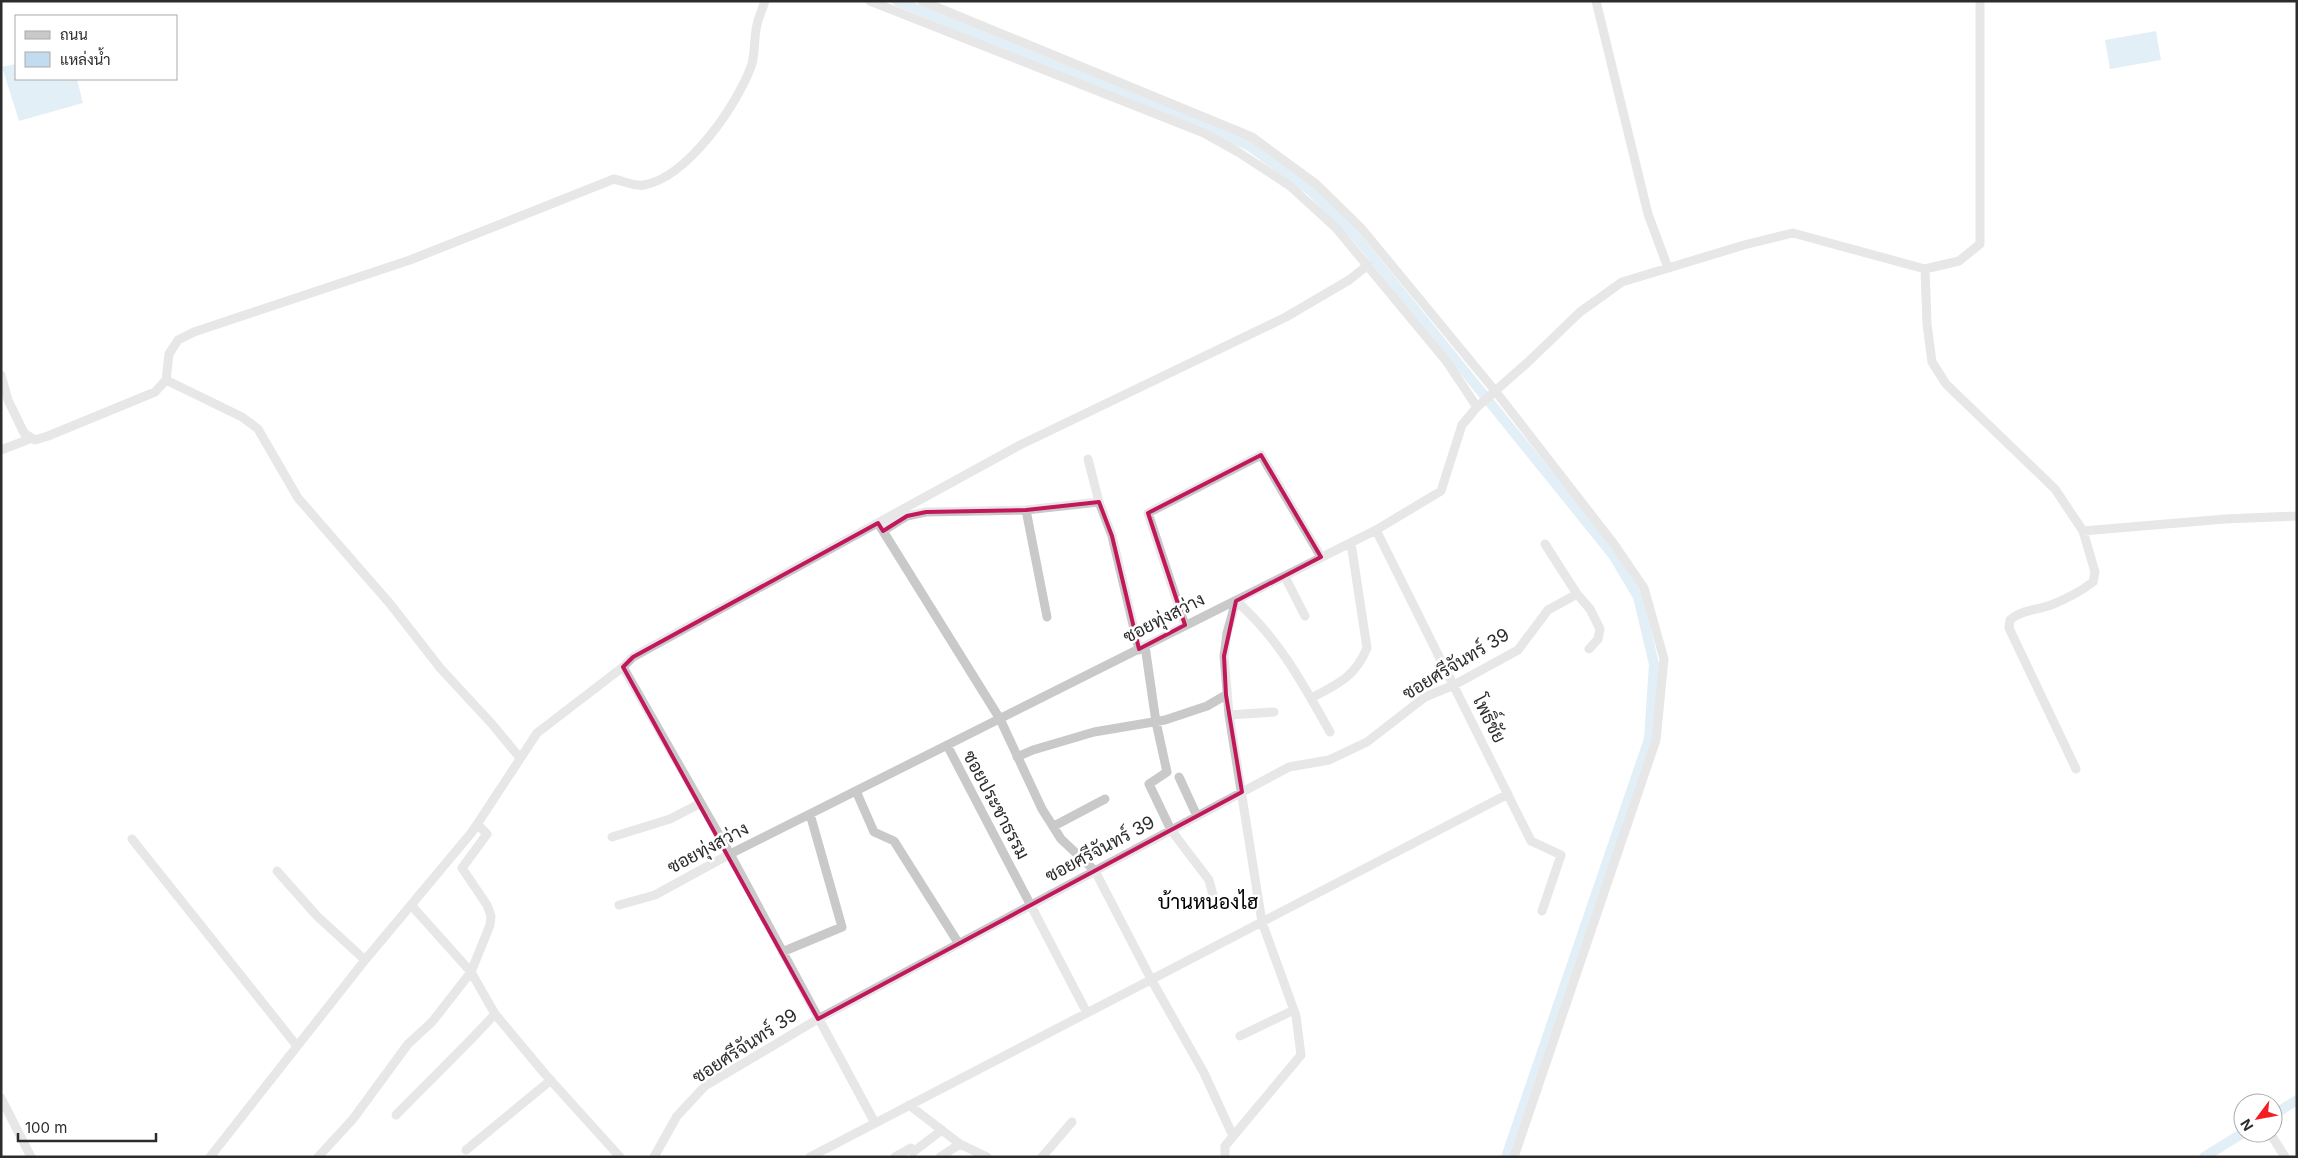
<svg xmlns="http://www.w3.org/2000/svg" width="2298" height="1158" font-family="Inter,Sarabun,sans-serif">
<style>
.water{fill:#c2dbee}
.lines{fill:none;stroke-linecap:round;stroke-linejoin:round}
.canal{stroke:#c2dbee;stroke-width:10}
.minor{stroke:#c9c9c9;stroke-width:9}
.marked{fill:none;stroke:#c2185b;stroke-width:4;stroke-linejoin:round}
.labels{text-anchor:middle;stroke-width:5;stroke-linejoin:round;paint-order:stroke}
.street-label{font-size:18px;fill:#2c2c2c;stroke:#fff}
.quarter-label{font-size:20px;fill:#000;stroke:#fff}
</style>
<rect width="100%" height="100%" fill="#fff"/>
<path class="water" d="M2156,31L2161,60L2110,69L2105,40Z
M16,64V79H77L83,103L19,121L2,67Z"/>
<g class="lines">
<path class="canal" d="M897,1L1248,145L1311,191L1358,239L1613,555L1638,597L1654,664L1649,739L1506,1157
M2273,1115L2297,1100
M2204,1157L2243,1133"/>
<path class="minor" d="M870,1L1204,133L1238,152L1290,186L1336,228L1447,362L1477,407
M922,1L1252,137L1316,184L1362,229L1496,392L1614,544L1644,588L1664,659L1656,740L1514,1157
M1596,1L1648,214L1668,268
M1925,269L1927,324L1932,362L1946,384L2055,489L2083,531L2225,519L2297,516
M1,375L8,400L24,433L35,440L48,436L155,392L166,380L169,354L178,340L194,332L410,260L614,179C623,181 635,187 644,185C688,177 738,104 752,64C755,52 754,42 756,30C757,21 762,10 765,1
M166,380L242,417L258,429L298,498L391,605L441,669L492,724L520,758
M1,450L32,438
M1088,459L1099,502L1112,536L1139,650
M1026,510L1047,617
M878,523L1000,719L1042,809L1061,839L1095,871L1151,979L1204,1073L1233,1136
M1376,530L1531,841L1561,855L1542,911
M883,531L907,516L926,512L1026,510L1099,502
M1545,544L1577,594L1590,609L1600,629L1598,639L1589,649
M1285,577L1305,616
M1185,625L1148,513L1261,455L1321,557
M1145,646L1156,722L1167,772L1149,784L1171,830L1209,880L1214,899
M1311,698C1338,684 1355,677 1367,648L1351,543
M1229,715L1274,712
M947,745L1087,1013
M1017,757L1033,750L1094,732L1165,720L1207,706L1226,695
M2076,769L2009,628L2010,620C2021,610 2037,610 2051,605C2066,599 2080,592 2093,582L2095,572L2083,531
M1179,777L1197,816
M856,791L874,832L894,841L959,944
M1054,826L1105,799
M612,837L670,819L701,803
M132,839L297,1046
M277,871L317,916L365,960L411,905
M619,905L655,895L730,854L1376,530L1441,491L1462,425L1477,407L1527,363L1580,312L1622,282L1744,245L1793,233L1925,269L1959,261L1980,244V1
M782,952L842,927L810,814
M1240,1036L1294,1010
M1,1098L31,1157
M909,1105L960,1144L987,1157
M396,1115C429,1081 463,1049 495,1014
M875,1123L730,854L623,667L633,657L1020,445L1286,317L1349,280L1368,265
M2270,1133L2285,1157
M466,1150L551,1080
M210,1157L365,960
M318,1157L353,1119L408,1044L432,1022L471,972L490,925L491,916L487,905L462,868L487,834L477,824
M620,1157L545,1074L495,1014L471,972L411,905L472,832L537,733L623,667
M654,1157L677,1116L705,1086L818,1019L1289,767L1329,760L1367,742L1425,697L1454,685L1518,650L1548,610L1577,594
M810,1157L1508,794
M895,1157L911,1148L913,1152L942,1130
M940,1157L960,1144
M1042,1157L1072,1122
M1225,1157V1146L1301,1055L1296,1016L1262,922L1229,715L1224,656L1227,633L1236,601C1278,637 1303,684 1330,732"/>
</g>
<path d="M0 0H2298V1158H0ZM1261,455L1321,557L1236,601L1224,656L1226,695L1242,792L818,1019L623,667L633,657L878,523L883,531L907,516L926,512L1026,510L1099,502L1112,536L1139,649L1185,625L1148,513Z" fill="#fff" fill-opacity=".55" fill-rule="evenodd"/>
<path class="marked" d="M1261,455L1321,557L1236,601L1224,656L1226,695L1242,792L818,1019L623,667L633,657L878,523L883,531L907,516L926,512L1026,510L1099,502L1112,536L1139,649L1185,625L1148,513Z"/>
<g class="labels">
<g class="street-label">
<text transform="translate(1164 618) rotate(-27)" y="6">ซอยทุ่งสว่าง</text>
<text transform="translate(1456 664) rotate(-31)" y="6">ซอยศรีจันทร์ 39</text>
<text transform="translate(1489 719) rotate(63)" y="6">โพธิ์ชัย</text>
<text transform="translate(996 805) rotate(62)" y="6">ซอยประชาธรรม</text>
<text transform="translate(708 848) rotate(-28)" y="6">ซอยทุ่งสว่าง</text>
<text transform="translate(1100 849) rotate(-28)" y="6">ซอยศรีจันทร์ 39</text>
<text transform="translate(745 1046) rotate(-33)" y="6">ซอยศรีจันทร์ 39</text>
</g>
<g class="quarter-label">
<text x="1208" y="909">บ้านหนองไฮ</text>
</g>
</g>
<rect width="2298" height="1158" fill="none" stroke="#2c2c2c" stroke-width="5"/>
<rect x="15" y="15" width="162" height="65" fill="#ffffff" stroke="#ababab"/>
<rect x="25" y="31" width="25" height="8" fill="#c9c9c9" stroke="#ababab"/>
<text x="60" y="40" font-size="15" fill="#2c2c2c">ถนน</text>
<rect x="25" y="52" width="25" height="15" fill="#c2dbee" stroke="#ababab"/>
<text x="60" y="65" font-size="15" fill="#2c2c2c">แหล่งน้ำ</text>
<g transform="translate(2258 1118) rotate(238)"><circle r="24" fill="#ffffff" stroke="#ababab"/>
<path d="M0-4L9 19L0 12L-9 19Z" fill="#f51d25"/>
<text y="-8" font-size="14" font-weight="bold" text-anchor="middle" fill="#2c2c2c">N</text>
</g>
<path d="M18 1133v8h138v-8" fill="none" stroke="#2c2c2c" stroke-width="2.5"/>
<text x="25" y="1133" font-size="15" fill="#2c2c2c" stroke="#ffffff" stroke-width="4" paint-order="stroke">100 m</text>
</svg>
